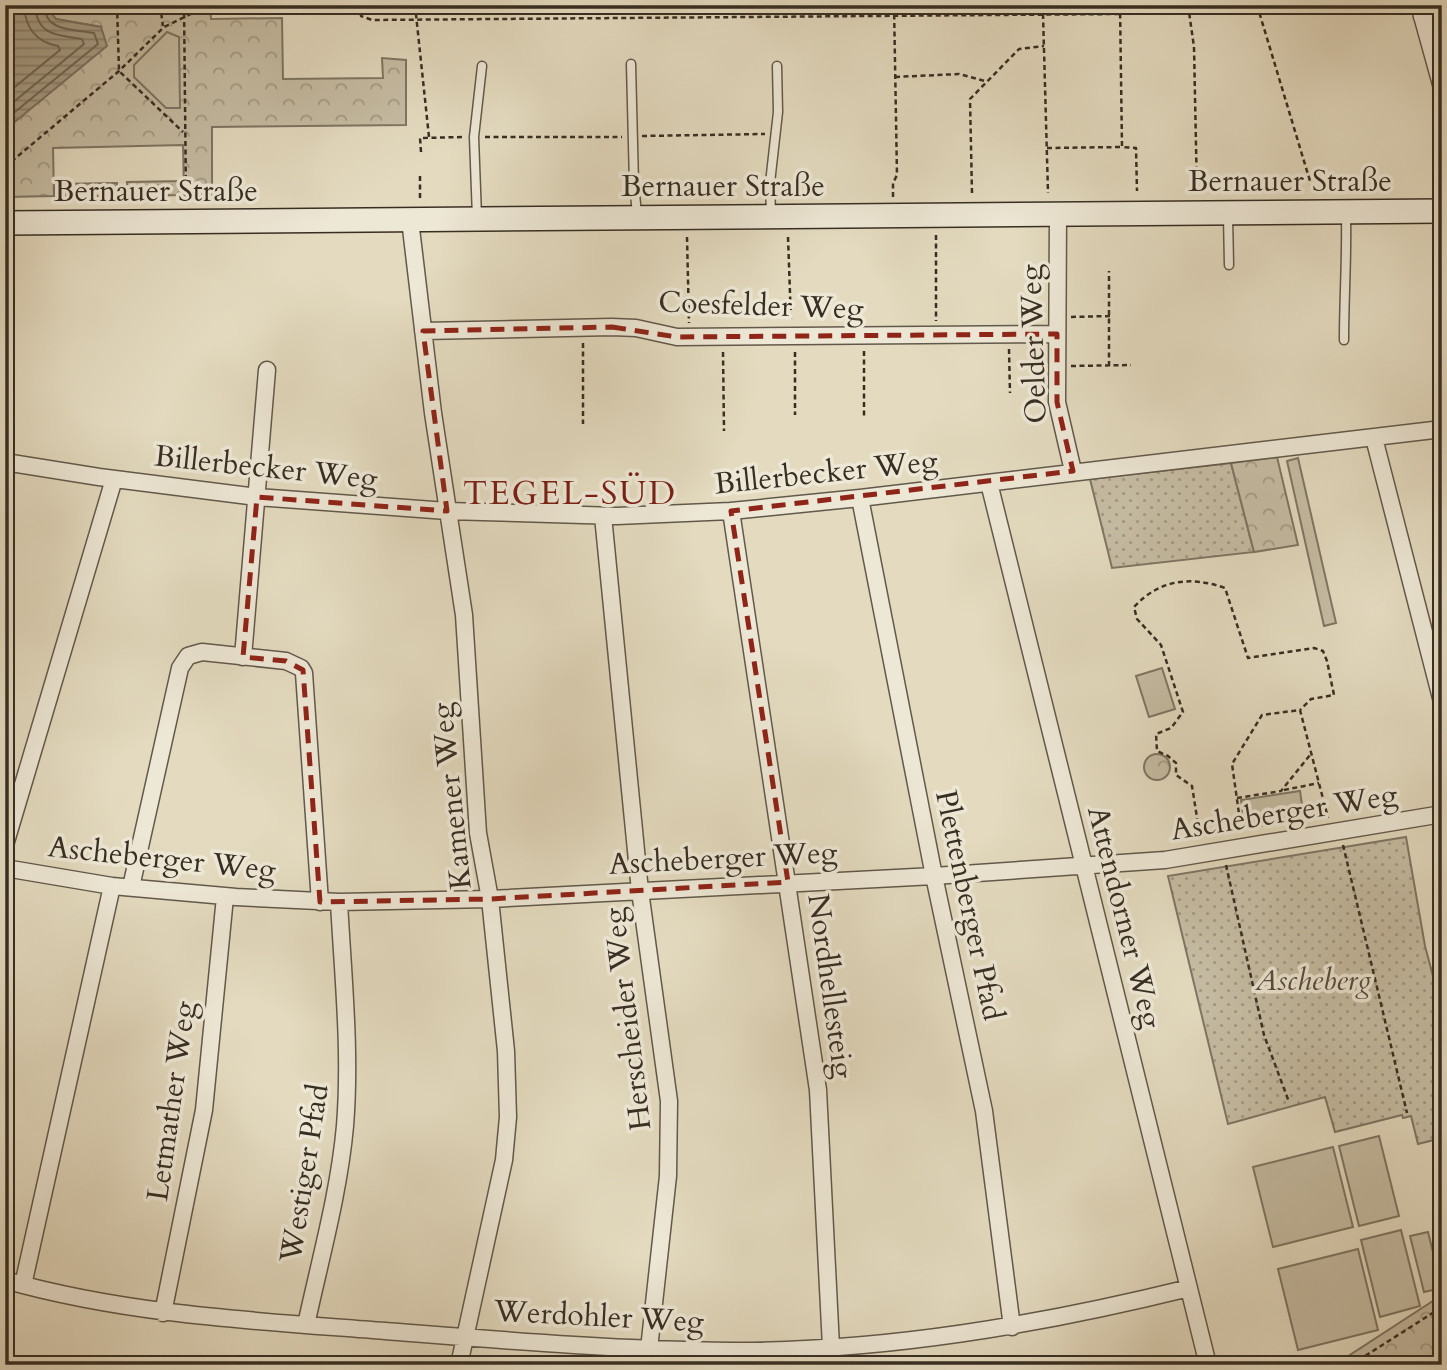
<svg xmlns="http://www.w3.org/2000/svg" width="1447" height="1370" font-family="Cardo,serif">
<style>
.grass{fill:url(#grass-dots);stroke:#7e7664;stroke-width:2}
.forest{fill:url(#forest-crowns);stroke:#7e7664;stroke-width:2}
.pitch{fill:#c6bda4;stroke:#7e7664;stroke-width:2}
.water{fill:url(#water-rules);stroke:#7b7261;stroke-width:2}
.lines{fill:none;stroke-linecap:round;stroke-linejoin:round}
.shore{stroke:#706756;stroke-width:2}
.lane-casing{stroke:#62594a;stroke-width:11}
.street-casing{stroke:#62594a;stroke-width:19}
.secondary-casing{stroke:#372e23;stroke-width:26}
.path{stroke:#372e23;stroke-width:2.5;stroke-dasharray:5 3.5;stroke-linecap:butt}
.lane{stroke:#ede7d5;stroke-width:8}
.street{stroke:#ede7d5;stroke-width:16}
.secondary{stroke:#ede7d5;stroke-width:23}
.marked{fill:none;stroke:#8f2418;stroke-width:5;stroke-dasharray:14 9;stroke-linejoin:round}
.labels{text-anchor:middle;stroke-width:7;stroke-linejoin:round;paint-order:stroke}
.street-label{font-size:30px;fill:#372e23;stroke:#ede7d5}
.park-label{font-size:30px;font-style:italic;fill:#544b3d;stroke:#ede7d5}
.quarter-label{font-size:33px;letter-spacing:2px;fill:#7a1f14;stroke:#ede7d5}
</style>
<defs>
<pattern id="grass-dots" width="8" height="8" patternUnits="userSpaceOnUse" patternTransform="scale(1.75)"><rect width="8" height="8" fill="#c6bda4"/><path d="M2 2h.1M6 6h.1" fill="none" stroke="#a29a85" stroke-width="1.8" stroke-linecap="round"/></pattern>
<pattern id="forest-crowns" width="20" height="18" patternUnits="userSpaceOnUse" patternTransform="scale(1.75)"><rect width="20" height="18" fill="#c6bda4"/><path d="M2 6a3 3 0 1 1 6 0M12 15a3 3 0 1 1 6 0" fill="none" stroke="#a29a85"/></pattern>
<pattern id="water-rules" width="6" height="5" patternUnits="userSpaceOnUse" patternTransform="scale(1.75)"><rect width="6" height="5" fill="#a9a08a"/><path d="M0 2.5h6" fill="none" stroke="#8a8370"/></pattern>
</defs>
<rect width="100%" height="100%" fill="#e3dabf"/>
<filter id="stains"><feTurbulence type="fractalNoise" baseFrequency=".00286" numOctaves="4"/><feColorMatrix values="0 0 0 0 .2 0 0 0 0 .09 0 0 0 0 .02 0 0 0 .5 -.17"/></filter>
<radialGradient id="worn" r=".72"><stop offset=".6" stop-color="#630" stop-opacity="0"/><stop offset="1" stop-color="#630" stop-opacity=".3"/></radialGradient>
<path class="grass" d="M184,181V195L128,196L127,182Z
M117,183L118,196H54V184Z
M1231,463L1254,552L1112,568L1090,479Z
M1406,837L1425,946L1442,1010V1138L1418,1144L1411,1116L1403,1118L1402,1115L1335,1132L1325,1097L1228,1124L1168,876Z"/>
<path class="forest" d="M50,5L210,6L211,19L282,18L283,79L383,78L382,58L406,60V125L212,127V195H184L183,145L53,148L54,196L5,197V130L101,27L56,19L52,15Z
M1277,457L1298,545L1254,552L1231,463Z
M1144 767a13 13 0 1 1 26 0a13 13 0 1 1-26 0Z
M1442,1295V1365H1324L1342,1360Z"/>
<path class="pitch" d="M167,32L179,37L180,108H166L134,77V65Z
M1298,458L1336,623L1324,626L1287,461Z
M1162,668L1175,709L1149,717L1136,676Z
M1300,791L1304,819L1245,828L1241,800Z
M1379,1136L1399,1216L1359,1226L1339,1146Z
M1333,1147L1353,1227L1273,1247L1253,1167Z
M1401,1230L1420,1306L1380,1317L1361,1240Z
M1428,1232L1442,1288L1424,1292L1410,1236Z
M1358,1249L1378,1330L1298,1350L1278,1269Z"/>
<path class="water" d="M5,5H50L52,14L56,19L101,27L107,46L5,130Z"/>
<g class="lines">
<path class="shore" d="M5,95L60,50L58,46C36,42 25,27 24,5
M5,109L84,44L82,39C57,35 37,36 35,5
M5,120L98,44L94,33C73,29 45,32 44,5"/>
<g class="lane-casing">
<path id="lane" d="M631,64L634,184L637,214
M771,214L770,183L778,112L777,66
M1228,216L1229,265
M477,217L474,137L482,66
M1344,340C1344,298 1347,257 1346,215"/>
</g>
<g class="street-casing">
<path id="street" d="M1419,5L1442,88
M1422,17L1442,12
M1058,214L1057,402L1073,471
M410,220L433,413L464,615L478,833L490,899L506,1051L508,1117L504,1160L459,1365
M423,331L612,327L636,328L677,337L1057,334
M1374,438L1442,702
M5,462L99,477L257,497L447,511L617,516L731,511L860,498L1442,429
M989,483L1208,1365
M860,498L934,876L984,1111L1012,1327
M731,511L818,1090L831,1347
M603,516L640,891L669,1101L668,1176L649,1349
M243,657L267,370
M5,845L114,479
M5,868L112,886L236,897L339,902L490,899L934,876L1165,860L1442,814
M131,887L180,668L188,656L202,652L286,661L301,668L304,673L320,902
M5,1280C128,1315 258,1321 385,1331C500,1340 616,1350 732,1351C886,1351 1039,1325 1189,1288
M23,1285L112,886
M163,1313L204,1110L225,897
M306,1325C320,1260 339,1193 345,1126C351,1051 343,977 339,902"/>
</g>
<g class="secondary-casing">
<path id="secondary" d="M5,223L1442,211"/>
</g>
<path class="path" d="M117,5L119,71L183,132
M160,5L163,26
M184,5L186,198
M360,5L361,16L372,20L1120,14L1188,5
M415,5L429,137
M1120,5L1122,147L1136,148L1137,191
M1188,5L1194,47L1197,194
M1257,5L1313,191
M1043,14L1048,193
M895,77L959,74L985,81
M642,136L765,134
M485,137H622
M1047,148L1121,147
M421,152L420,138L464,137
M5,167L119,71L164,27L209,5
M420,176V200
M972,193L970,99L1019,49L1044,46
M893,197V183L897,175L894,5
M936,235V321
M687,237L689,323
M788,237L791,321
M1071,317L1110,316
M583,343V424
M1009,349L1010,393
M864,351V418
M723,352L724,431
M795,352V415
M1071,366L1131,365
M1109,366V271
M1284,790L1319,783
M1237,798L1281,791L1310,755
M1239,817L1198,824L1192,786L1176,775V763L1168,756L1157,751L1156,734L1171,728L1183,712L1161,645L1137,619L1134,607C1160,579 1191,576 1225,588L1248,658L1314,648L1323,651L1327,661L1334,695L1311,699L1300,710
M1240,821L1232,764L1262,715L1300,710L1328,818
M1343,845L1407,1113
M1226,865L1264,1035L1289,1102
M1351,1365L1442,1307"/>
<use href="#lane" class="lane"/>
<use href="#street" class="street"/>
<use href="#secondary" class="secondary"/>
</g>
<path class="marked" d="M612,327L677,337L1057,334V402L1073,471L731,511L788,882L490,899L320,902L303,670L286,661L243,657L257,497L447,511L423,331Z"/>
<g class="labels">
<g class="street-label">
<text x="1290" y="191">Bernauer Straße</text>
<text x="723" y="196">Bernauer Straße</text>
<text x="156" y="201">Bernauer Straße</text>
<text transform="translate(761 305) rotate(2)" y="10">Coesfelder Weg</text>
<text transform="translate(1033 344) rotate(-92)" y="10">Oelder Weg</text>
<text transform="translate(266 467) rotate(6)" y="10">Billerbecker Weg</text>
<text transform="translate(826 472) rotate(-6)" y="10">Billerbecker Weg</text>
<text transform="translate(451 796) rotate(-96)" y="10">Kamener Weg</text>
<text transform="translate(1284 812) rotate(-9)" y="10">Ascheberger Weg</text>
<text transform="translate(162 858) rotate(6)" y="10">Ascheberger Weg</text>
<text transform="translate(723 858) rotate(-3)" y="10">Ascheberger Weg</text>
<text transform="translate(970 905) rotate(78)" y="10">Plettenberger Pfad</text>
<text transform="translate(1125 917) rotate(76)" y="10">Attendorner Weg</text>
<text transform="translate(831 986) rotate(82)" y="10">Nordhellesteig</text>
<text transform="translate(627 1019) rotate(-97)" y="10">Herscheider Weg</text>
<text transform="translate(171 1101) rotate(-82)" y="10">Letmather Weg</text>
<text transform="translate(304 1173) rotate(-81)" y="10">Westiger Pfad</text>
<text transform="translate(599 1316) rotate(3)" y="10">Werdohler Weg</text>
</g>
<g class="park-label">
<text x="1313" y="990">Ascheberg</text>
</g>
<g class="quarter-label">
<text x="570" y="504">TEGEL-SÜD</text>
</g>
</g>
<rect width="1447" height="1370" fill="none" stroke="#e3dabf" stroke-width="28"/>
<rect x="7" y="7" width="1433" height="1356" fill="none" stroke="#372e23" stroke-width="3.5"/>
<rect x="14" y="14" width="1419" height="1342" fill="none" stroke="#372e23" stroke-width="2"/>
<rect width="100%" height="100%" filter="url(#stains)"/>
<rect width="100%" height="100%" fill="url(#worn)"/>
</svg>
